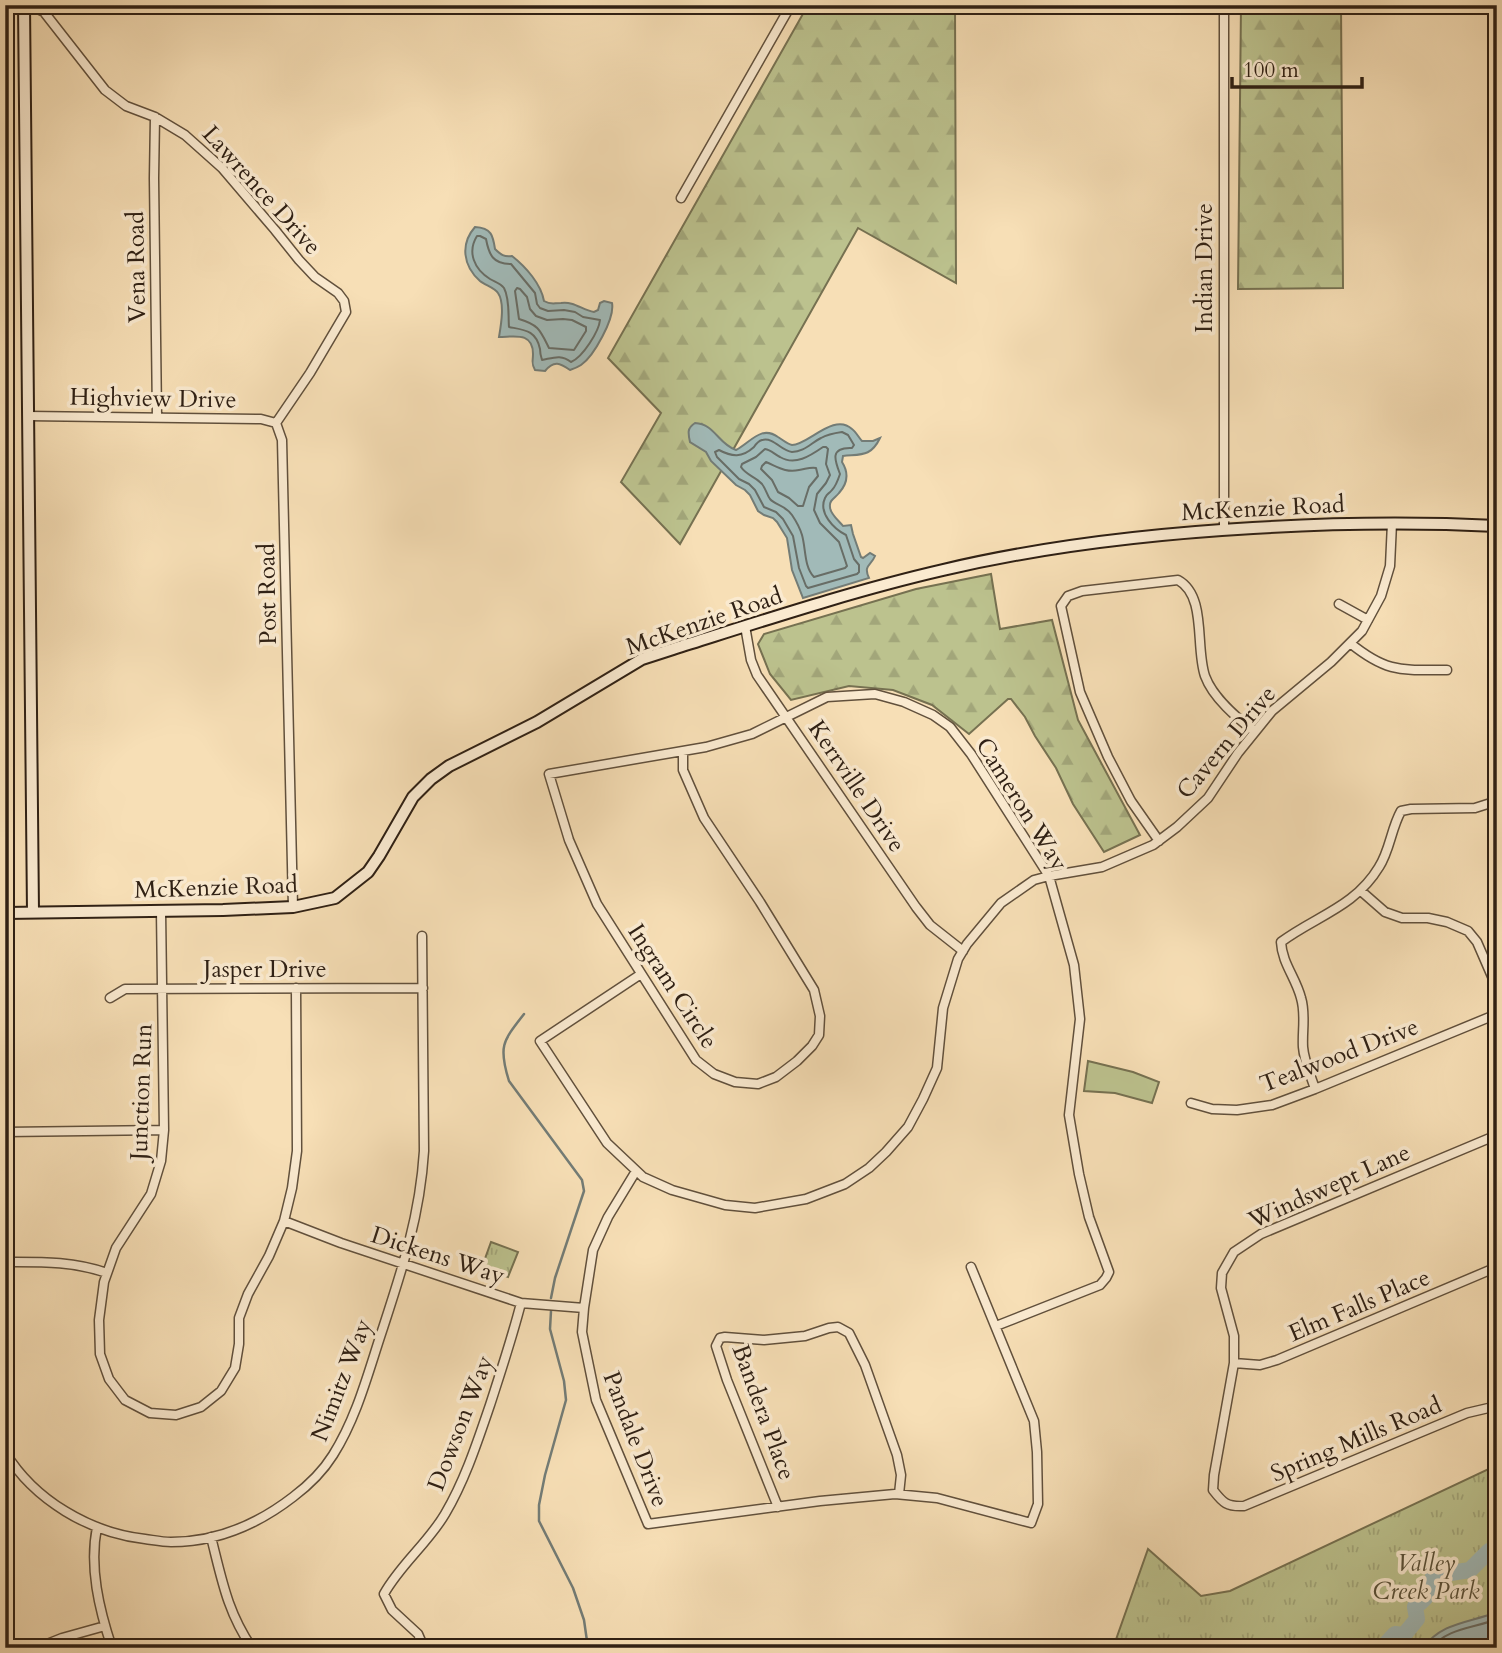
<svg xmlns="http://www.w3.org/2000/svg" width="1502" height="1653" font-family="Cardo,serif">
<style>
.grass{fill:#bcc28e;stroke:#767151;stroke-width:2}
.forest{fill:url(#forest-firs);stroke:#767151;stroke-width:2}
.park{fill:url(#park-tufts);stroke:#767151;stroke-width:2}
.water{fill:#a1bab8;stroke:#737c76;stroke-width:2}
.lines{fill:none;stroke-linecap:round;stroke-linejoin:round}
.shore{stroke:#686d66;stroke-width:2}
.stream{stroke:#737c76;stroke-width:2.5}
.river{stroke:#a1bab8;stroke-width:16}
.street-casing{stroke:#61503c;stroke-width:11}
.secondary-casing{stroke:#2f2014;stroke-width:14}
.street{stroke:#faead0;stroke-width:8}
.secondary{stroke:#faead0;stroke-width:10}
.labels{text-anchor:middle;stroke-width:7;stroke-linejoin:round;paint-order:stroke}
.street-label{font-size:24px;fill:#2f2014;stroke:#faead0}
.park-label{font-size:24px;font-style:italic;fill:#595139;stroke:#faead0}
</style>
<defs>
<pattern id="forest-firs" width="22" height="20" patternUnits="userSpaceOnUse" patternTransform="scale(1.75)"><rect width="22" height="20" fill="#bcc28e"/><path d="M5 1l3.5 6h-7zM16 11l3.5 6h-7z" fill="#a2a67a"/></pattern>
<pattern id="park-tufts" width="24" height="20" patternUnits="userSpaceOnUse" patternTransform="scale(1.75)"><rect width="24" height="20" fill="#bcc28e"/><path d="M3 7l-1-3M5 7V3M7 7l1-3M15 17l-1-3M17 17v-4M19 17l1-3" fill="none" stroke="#a2a67a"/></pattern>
</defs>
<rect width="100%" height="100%" fill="#f7dfb6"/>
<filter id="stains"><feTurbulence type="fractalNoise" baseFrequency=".00286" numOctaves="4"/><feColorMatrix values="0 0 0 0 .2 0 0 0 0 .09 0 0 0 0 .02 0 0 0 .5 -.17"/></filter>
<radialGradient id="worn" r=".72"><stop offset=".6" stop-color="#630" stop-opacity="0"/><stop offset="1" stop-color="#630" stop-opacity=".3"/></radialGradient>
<path class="grass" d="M1088,1061L1133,1072L1159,1082L1152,1103L1115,1093L1084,1091Z"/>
<path class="forest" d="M808,5H955L956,283L858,228L680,544L621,482L661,413L608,358Z
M1241,5H1341L1343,288L1238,289Z
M991,574L1000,629L1052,620L1078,720L1140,835L1104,852L1073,804L1056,768L1035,736L1025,717L1011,699H1008L969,734L932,705L893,690L849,686L791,700L770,674L758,644L764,634L916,589Z"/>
<path class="park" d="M491,1242L518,1252L508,1277L482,1267Z
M1497,1465V1648H1113L1148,1549L1201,1596L1230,1591Z"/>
<path class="water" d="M475,227C492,228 493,236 495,249C501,255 504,257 512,256C526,267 541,284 544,301C551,305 553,303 561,303C574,301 582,310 594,312L598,310L600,303L604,301L612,303C615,318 594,356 581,365C578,367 573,369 570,370C560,363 554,360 545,371L535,370C531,363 533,362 533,354C533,331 513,337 499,337C501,325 505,303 498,293C495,288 485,285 480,281C463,266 460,244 475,227Z
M695,423C715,424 718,444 736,450C751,442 761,425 778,437C783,440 787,444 792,445C808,445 834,412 852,429C856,432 859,438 862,441H873L880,438C871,457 861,454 843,456L842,462C849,473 848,483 839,493C835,498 829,500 830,507C830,514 839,521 843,526L851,525L853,534L861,557L863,558L870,553L875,556C871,566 863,565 869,578L803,598L792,570L787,538L777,522L773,518L764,515L758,511L750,495L745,490L736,485L711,461L706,452L690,442C688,433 687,428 695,423Z
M1497,1612V1648H1423C1442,1622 1469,1623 1497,1612Z"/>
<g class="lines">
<path class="shore" d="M477,236H480L486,239C489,255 493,264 511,264L535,293L537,304L540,308L548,311L564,310L575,312L583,317L600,320C599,331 583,357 571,362C561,354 553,358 542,360C541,357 540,353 540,349C536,330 524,330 509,327C508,316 510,299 504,288C500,283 495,282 490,279C474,269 467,252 477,236Z
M517,288L520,289L527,297L530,309L536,316L547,320L563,319L572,320L586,327V331L574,350L549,348C540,330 539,325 519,319L515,291Z
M842,432L848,435L854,445L852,448C829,447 835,461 840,474C838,480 836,486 832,490C828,495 828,492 825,498C818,513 834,529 846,535L854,559L859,565V572L857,574L808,588L806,586L799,568L793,536L783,519L776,512L764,507L755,490L749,484L739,479L717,457L715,452L719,450C732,457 742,458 754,447C756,444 758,441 762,440C774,437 781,451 792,452C804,452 811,443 821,438C828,434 835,433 842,432Z
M823,447H826L828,449L826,464L830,475L826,483L817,494L814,510L820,523L839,542L847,566L845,568L814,577C804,567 806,549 802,535C800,528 796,521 792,515C785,505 775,505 770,499C767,495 766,489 762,484C756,477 746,475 741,467L742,464L756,457L765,449C771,450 774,454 780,457C795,466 810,456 823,447Z
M766,462C778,467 786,473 799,470C806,469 810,467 816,468L818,476L809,487L803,506H798L789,498L778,492L772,480L761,469L762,466Z
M1432,1648C1446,1628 1476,1628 1497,1619"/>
<path class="stream" d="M524,1014C503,1041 498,1046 509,1081L582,1180L584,1191L555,1278L551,1298
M551,1311L550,1329L564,1381L566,1400L545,1475L539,1505V1521L573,1588L584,1620L588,1648"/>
<path class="river" d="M1382,1648L1395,1634L1404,1635L1417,1619L1415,1607C1427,1598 1435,1589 1433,1573L1438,1570L1444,1574L1470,1570L1489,1551L1497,1553"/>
<g class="street-casing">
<path id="street" d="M24,7L36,8L44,12L105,90L126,106L155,117L185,135L222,168L275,230L299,260L315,277L338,293L344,301L346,312L310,373L276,423L282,440L293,907
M155,117L154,178L157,417
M681,198L791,5
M28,416L261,419L276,423
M1224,530V5
M1339,604L1368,620
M745,626L751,660L757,675L916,907L930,925L963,951
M1350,643C1387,673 1401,670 1447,670
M683,751V770L704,818L760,902L814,990L820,1016L819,1035L812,1046L797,1061L776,1077L758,1084L735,1082L714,1074L696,1060L597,904L569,840L549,774L706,747L752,734L827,697L875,694L904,702L933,715L950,727L971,754L1049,876L1074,965L1080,1019L1069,1115L1079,1174L1089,1217L1109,1272L1106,1278L1100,1285L996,1326
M1159,841L1131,801L1108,757L1080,692L1061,606L1068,596L1082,591L1178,580C1207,596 1195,647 1205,676C1213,698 1237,718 1255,732
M1361,891L1385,912L1402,918H1428L1447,922L1468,931L1477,942L1497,988
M161,911L164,1130L161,1161L151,1194L116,1248L104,1282L99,1320L100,1354L109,1379L125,1400L150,1413L176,1415L201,1407L221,1391L235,1368L239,1344V1318L248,1294L269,1256L284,1221L292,1188L297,1151L296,988
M641,974L540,1041L607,1143L643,1177L672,1190L725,1205L755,1208L806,1199L845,1184L869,1168L886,1152L908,1127L923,1099L937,1068L943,1008L958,959L967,944L1001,903L1034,880L1049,876L1102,867L1153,845L1177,827L1208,798L1238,753L1272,711L1331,662L1362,631L1381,596L1390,566L1392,523
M110,998L125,989L423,988
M1315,1089C1311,1076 1304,1061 1303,1047C1302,1031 1306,1014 1301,998C1296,978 1282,963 1281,942C1316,916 1355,907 1379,867C1390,850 1391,829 1401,811L1411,809L1475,808L1497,801
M1191,1103L1212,1109L1237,1110L1272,1105L1315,1089L1497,1014
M5,1132L164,1130
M1497,1135L1261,1234L1234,1252L1222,1273L1221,1288L1234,1336V1363L1214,1475L1213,1490C1223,1503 1227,1507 1244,1506L1467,1413L1497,1406
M636,1171L608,1217L593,1250L584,1308L582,1332L596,1400L648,1524L820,1501L895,1494L937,1498L1031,1523L1038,1504L1037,1452L1034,1421L971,1267
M284,1221L341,1243L521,1303L584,1308
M5,1262C41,1262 72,1261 107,1273
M1234,1363L1260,1365L1277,1360L1497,1267
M5,1452C34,1500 90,1533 145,1539C153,1540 162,1542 171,1542C216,1542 258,1524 293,1497C309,1485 323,1471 333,1455C357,1417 368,1373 382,1331C402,1270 420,1216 424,1151L422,936
M778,1507L727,1380L716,1346L720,1338L725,1337L764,1340L805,1336L829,1328L838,1327L849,1333L865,1365L897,1455L901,1475L899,1494
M97,1527C89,1567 99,1609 112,1648
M211,1537C222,1580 227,1611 252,1648
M37,1648L62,1638L105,1626
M424,1648L418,1634L392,1610L384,1594C400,1565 428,1543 445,1514C465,1480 477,1443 490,1405C501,1371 512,1338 521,1303"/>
</g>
<g class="secondary-casing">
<path id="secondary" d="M24,5L33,912
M5,913L223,910L293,907L335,898L368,872L379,856L413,797L431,779L449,766L537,722L642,659L673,649C762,621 852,591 943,570C1044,546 1149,534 1253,528C1334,523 1415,522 1497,526"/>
</g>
<use href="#street" class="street"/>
<use href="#secondary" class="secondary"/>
</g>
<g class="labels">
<g class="street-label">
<text transform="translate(262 190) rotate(48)" y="8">Lawrence Drive</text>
<text transform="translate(136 267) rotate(-91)" y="8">Vena Road</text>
<text transform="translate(1204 268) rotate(-90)" y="8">Indian Drive</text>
<text transform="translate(153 398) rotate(1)" y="8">Highview Drive</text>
<text transform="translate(1263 508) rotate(-3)" y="8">McKenzie Road</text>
<text transform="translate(267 594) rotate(-91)" y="8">Post Road</text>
<text transform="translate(704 621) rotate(-19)" y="8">McKenzie Road</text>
<text transform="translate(1226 742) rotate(-50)" y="8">Cavern Drive</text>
<text transform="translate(857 786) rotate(56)" y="8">Kerrville Drive</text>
<text transform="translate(1022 804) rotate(58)" y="8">Cameron Way</text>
<text transform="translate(216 887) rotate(-2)" y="8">McKenzie Road</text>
<text x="265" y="977">Jasper Drive</text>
<text transform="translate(673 986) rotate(57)" y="8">Ingram Circle</text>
<text transform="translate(1339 1055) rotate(-21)" y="8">Tealwood Drive</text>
<text transform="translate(141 1092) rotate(-88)" y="8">Junction Run</text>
<text transform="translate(1329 1186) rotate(-24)" y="8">Windswept Lane</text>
<text transform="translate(438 1255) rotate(18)" y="8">Dickens Way</text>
<text transform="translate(1359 1305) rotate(-23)" y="8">Elm Falls Place</text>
<text transform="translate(341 1380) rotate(-69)" y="8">Nimitz Way</text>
<text transform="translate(764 1412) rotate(70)" y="8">Bandera Place</text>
<text transform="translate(460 1423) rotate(-69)" y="8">Dowson Way</text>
<text transform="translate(636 1439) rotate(69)" y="8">Pandale Drive</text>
<text transform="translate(1356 1439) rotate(-23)" y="8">Spring Mills Road</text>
</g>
<g class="park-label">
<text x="1426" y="1571">Valley<tspan x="1426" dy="28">Creek Park</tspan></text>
</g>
</g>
<rect width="1502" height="1653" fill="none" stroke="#f7dfb6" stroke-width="28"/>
<rect x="7" y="7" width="1488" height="1639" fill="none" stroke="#2f2014" stroke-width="3.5"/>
<rect x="14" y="14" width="1474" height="1625" fill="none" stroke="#2f2014" stroke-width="2"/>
<path d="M1232 77v10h130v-10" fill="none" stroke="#2f2014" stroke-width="3.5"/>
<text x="1243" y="77" font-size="21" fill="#2f2014" stroke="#faead0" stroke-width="5" paint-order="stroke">100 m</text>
<rect width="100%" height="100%" filter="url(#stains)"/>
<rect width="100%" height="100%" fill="url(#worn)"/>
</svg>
